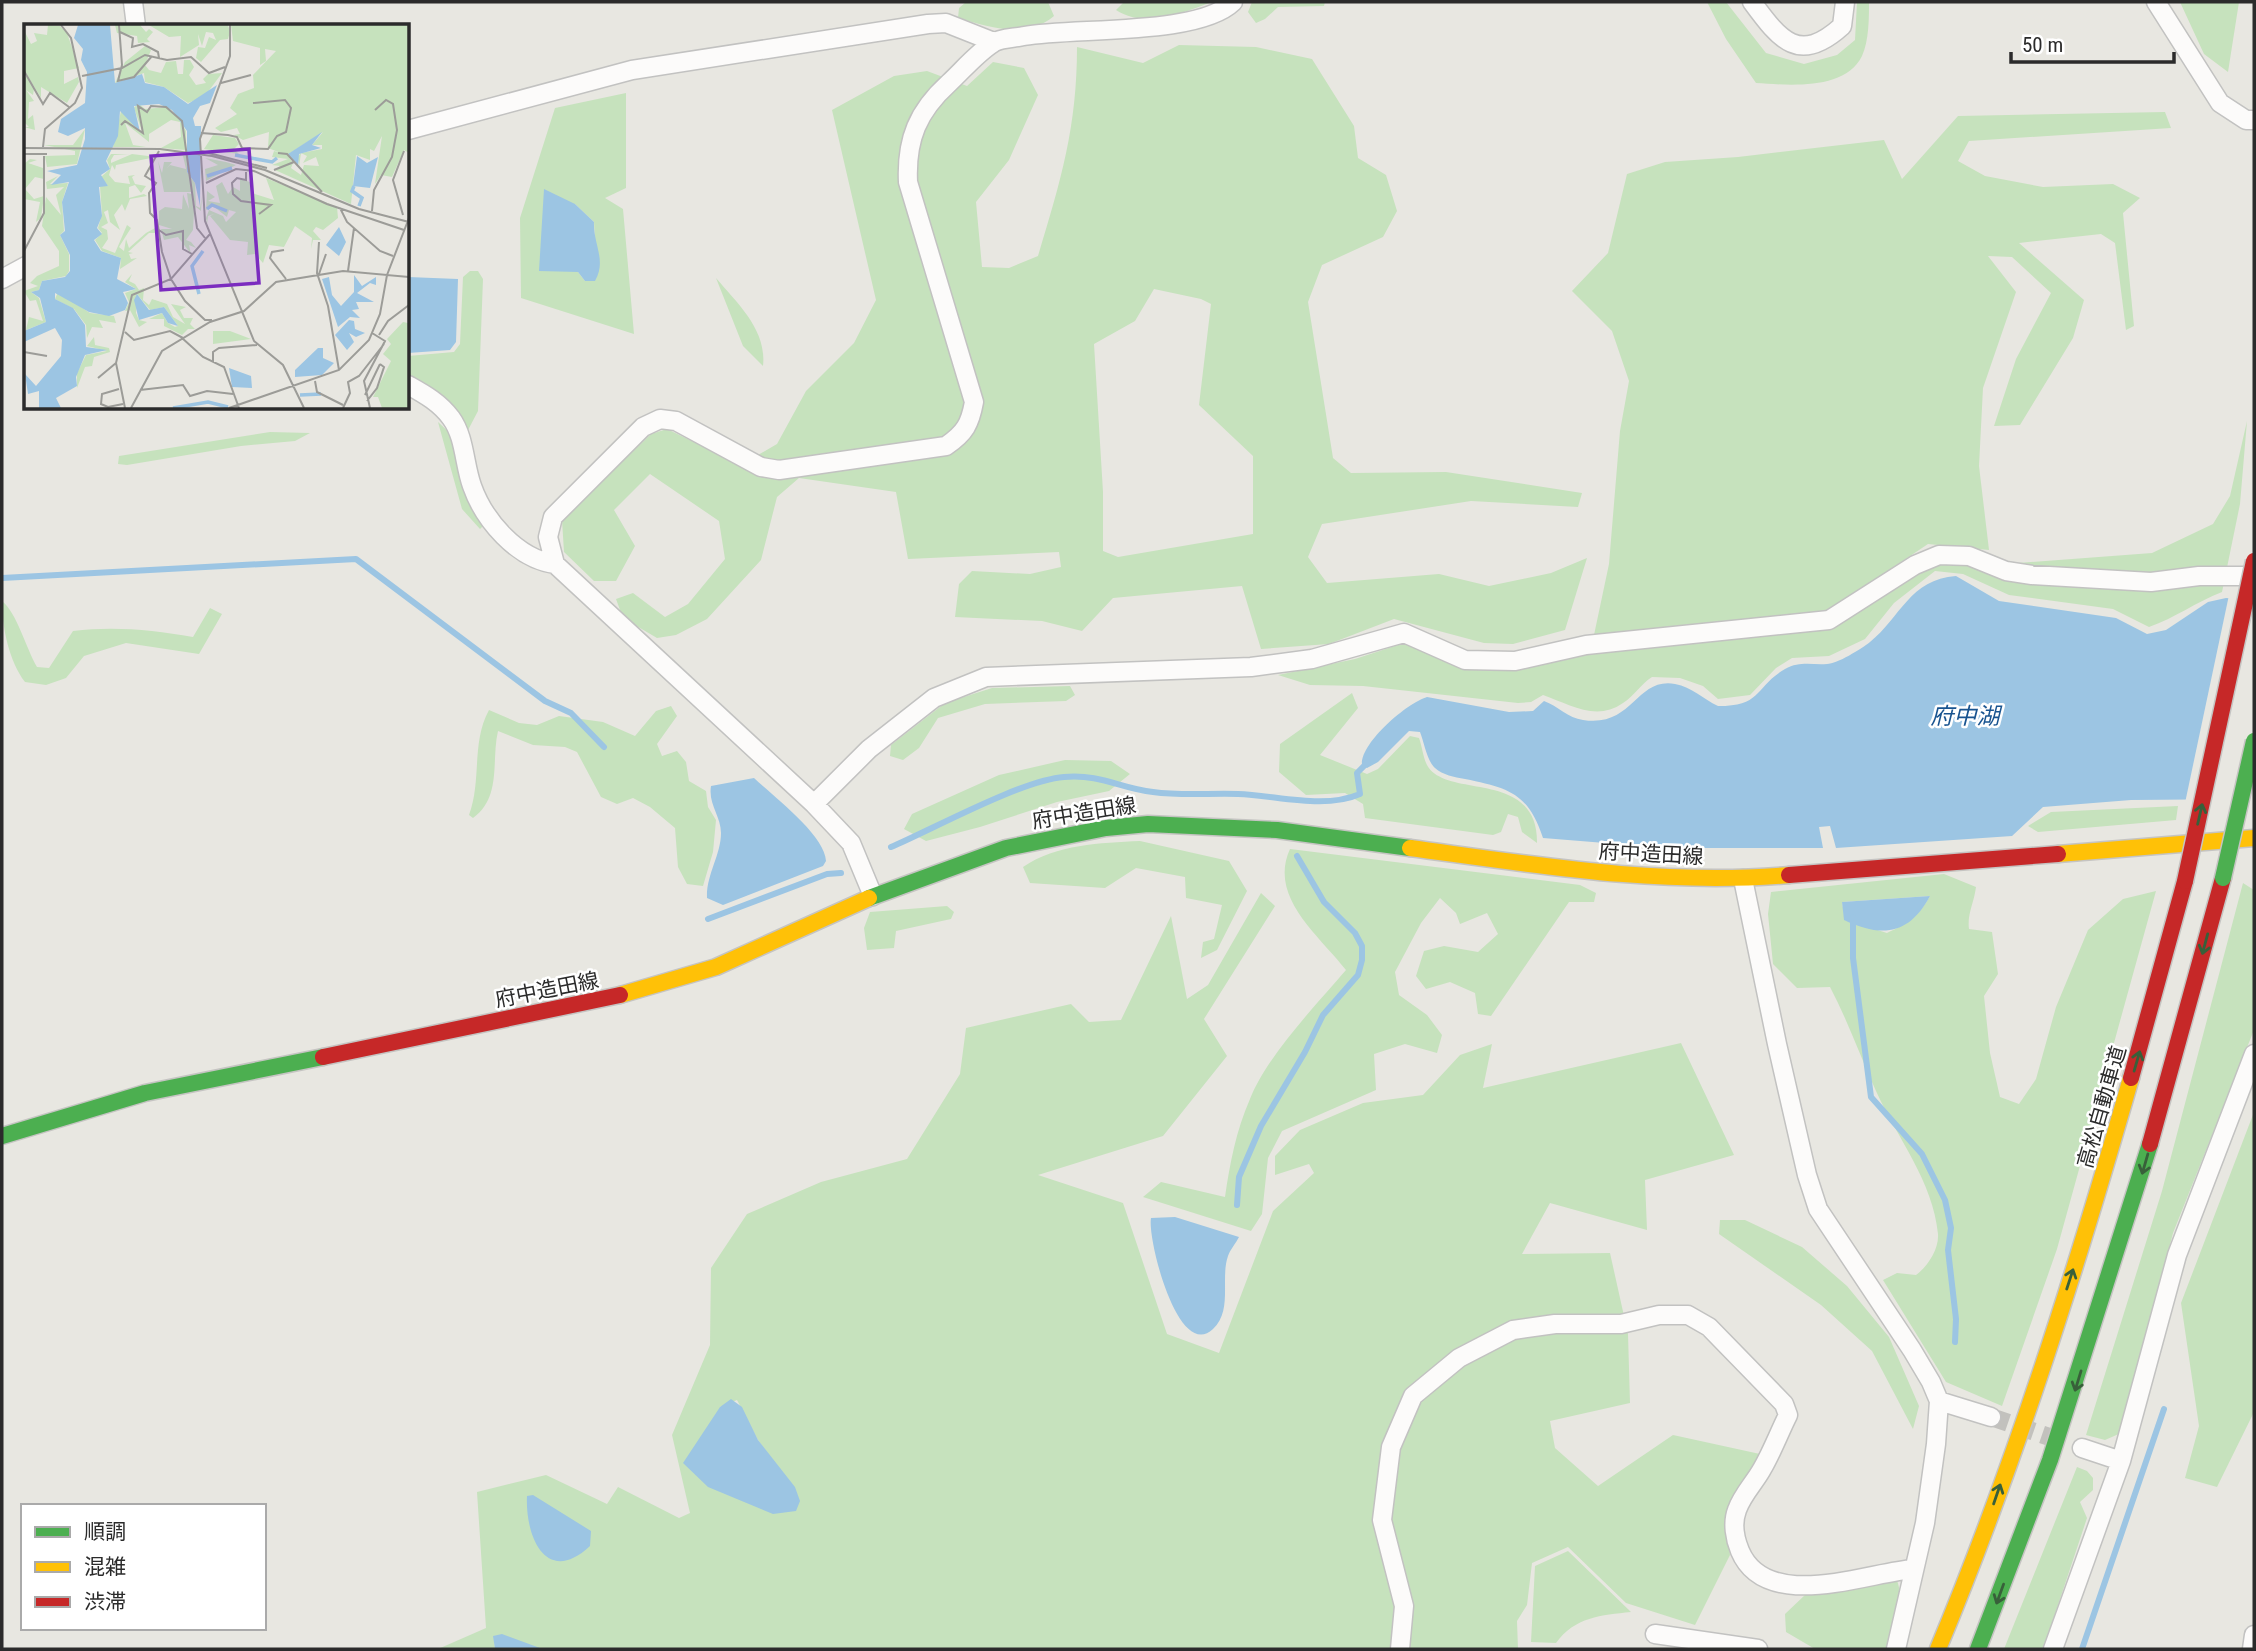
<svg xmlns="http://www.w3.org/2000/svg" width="2256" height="1651" font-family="'Roboto Condensed','Noto Sans JP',sans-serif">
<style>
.green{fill:#c6e2bd;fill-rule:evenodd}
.water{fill:#9cc5e3}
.pier{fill:#e8e7e1}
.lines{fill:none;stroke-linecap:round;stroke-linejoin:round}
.stream{stroke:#9cc5e3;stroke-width:6}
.street-tunnel{stroke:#c2c1bd;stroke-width:18;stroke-dasharray:18 9;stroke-linecap:butt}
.street-casing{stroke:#c2c2c1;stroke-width:21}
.fast-casing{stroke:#c5c4c2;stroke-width:19}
.slow-casing{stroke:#c5c4c2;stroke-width:19}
.jam-casing{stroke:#c5c4c2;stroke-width:19}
.street{stroke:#fcfbfa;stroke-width:18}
.fast{stroke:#4caf50;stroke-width:16}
.slow{stroke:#ffc107;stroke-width:16}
.jam{stroke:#c62828;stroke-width:16}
.fast-bridge-casing{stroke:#c5c4c2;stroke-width:19;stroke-linecap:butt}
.jam-bridge-casing{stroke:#c5c4c2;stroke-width:19;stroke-linecap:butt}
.fast-bridge{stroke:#4caf50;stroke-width:16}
.jam-bridge{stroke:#c62828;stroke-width:16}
.oneway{stroke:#38603a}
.labels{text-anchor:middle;stroke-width:5;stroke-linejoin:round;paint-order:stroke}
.street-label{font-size:21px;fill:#2b2b2b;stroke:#fff}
.water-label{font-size:23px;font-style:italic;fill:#195490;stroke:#fff}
.inset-river{fill:none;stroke:#9cc5e3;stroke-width:3.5}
.inset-road{fill:none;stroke:#9c9c98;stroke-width:2}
.view{fill:#7b2cbf;fill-opacity:0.15;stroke:#7b2cbf;stroke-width:3.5}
.inset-edge{fill:none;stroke:#2b2b2b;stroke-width:3.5}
</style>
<rect width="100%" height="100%" fill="#e8e7e1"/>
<path class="green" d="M966,2H1048L1054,16C1025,40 990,27 958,18L959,8Z
M1124,2H1212C1182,13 1145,29 1116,10Z
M1252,2H1325L1324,6L1278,7L1265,19L1256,23L1248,12Z
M1707,2H1726L1766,53L1804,64L1837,55L1855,40L1857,2H1869C1869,18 1869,41 1862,56C1845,91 1788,85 1756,83L1726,39Z
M2180,2H2239L2228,72L2204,54Z
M1179,45L1256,47L1312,59L1354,126L1358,158L1386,175L1397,211L1383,237L1322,265L1308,302L1333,458L1351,473L1446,472L1582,493L1578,507L1471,501L1322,524L1308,557L1327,583L1439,574L1489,586L1551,573L1587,558L1565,630L1513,644L1484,643L1394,619L1329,644L1261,649L1242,586L1113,598L1082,631L1042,621L955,617L959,584L972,571L1030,574L1061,567L1059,552L908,559L896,492L799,478L777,497L761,560L707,619L676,635L657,638L623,618L616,599L633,593L665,617L688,604L725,559L719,521L650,474L614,510L635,546L616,581H594L564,552L562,520L651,434L667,429L741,465L777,444L806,391L854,343L876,300L832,110L894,76L927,71L967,86L993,62L1024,68L1038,95L1009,160L976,202L982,267L1009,268L1038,256C1061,180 1077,127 1077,47L1143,63ZM1154,289L1201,299L1211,304L1199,405L1253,456V534L1118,557L1103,551V492L1094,344L1135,321Z
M626,93V188L605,198L623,209L634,334L521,298L520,218L555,108ZM575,204L594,222L595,241L585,281L578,272Z
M2165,112L2171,128L1969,141L1958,161L1985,176L2043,187L2113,184L2140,198L2123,213L2134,326L2126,330L2115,243L2101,234L2019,243L2084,300L2073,338L2020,425L1994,426L2016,359L2051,293L2012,257L1988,256L2016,292L1983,388L1979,466L1989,550L1928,544L1828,611L1594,635L1609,564L1620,431L1629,381L1612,331L1572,291L1608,253L1627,174L1665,162L1738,157L1884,140L1902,179L1958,116Z
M470,271H478L483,279L478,411L467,432L431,390L408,375V356L454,352L460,344L463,277Z
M716,278C738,304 767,330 763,366L743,346Z
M2247,421L2240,504L2222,592C2196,602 2175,618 2149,627L2113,609L2009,595L1963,574L1935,571L1894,603L1865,639L1829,656L1792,658L1776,668L1750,695L1718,699L1703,686L1680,678L1652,677C1641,684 1634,696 1623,703C1596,722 1569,704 1543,695L1531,702L1518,703L1363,686L1310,685L1278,675L1355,659L1407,642L1464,670L1524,669L1596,653L1833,627L1917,572L1940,563L1978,566L2152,553L2213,524L2230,496Z
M438,422L453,436L463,488L483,526L480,529L462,509Z
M270,432L310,433L295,441L241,446L127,465L118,464L119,456Z
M2,601C17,613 26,648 37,667L49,668L73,631C114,626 153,630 193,637L210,608L222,614L199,654L126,643L84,656L66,678L46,685L25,682C9,661 2,627 2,601Z
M1070,686L1075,695L1066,701L985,704L938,718L919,748L903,760L890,756L891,745L945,703L992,688Z
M1352,693L1358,708L1320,755L1367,774L1378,769L1410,736L1419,738C1422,746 1423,757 1427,765C1446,800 1538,768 1537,843L1522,832L1518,817L1508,814L1501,832L1493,835L1365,818L1363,804L1345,793L1306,795L1279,772L1280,744Z
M671,706L677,716L657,744L662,756L677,751L686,762L689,781L706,791L708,807L716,820L713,852L703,886L687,884L678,867L675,828L650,807L633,798L617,804L601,797L577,752L565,747L533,745L498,731C491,761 502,797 473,818L469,815C482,780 471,743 489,710L519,723L537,725L559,716L603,722L635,736L656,711Z
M1065,760L1111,761L1130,774L1109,791L1057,802L980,827L926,841L904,829L912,814L999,775Z
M2178,806L2176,820L2038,832L2028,826L2051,812Z
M1140,841L1229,861L1247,891L1217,950L1201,958L1203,942L1214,939L1222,905L1186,898L1185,877L1136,868L1105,888L1030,883L1023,867C1057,844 1100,843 1140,841Z
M1290,849L1580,885L1596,893L1594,902H1569L1491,1016L1478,1014L1475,993L1450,982L1426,989L1416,976L1424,951L1444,946L1478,952L1498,934L1487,913L1460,924L1456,913L1440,898L1421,923L1395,972L1399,995L1427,1015L1442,1035L1437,1053L1405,1044L1374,1054L1376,1090L1282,1131L1268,1158L1262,1214L1251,1231L1143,1197L1161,1182L1225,1197C1230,1163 1236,1131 1250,1099C1267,1056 1316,1005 1346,970C1319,935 1268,897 1290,849Z
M1944,874L1976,887C1974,903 1967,914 1969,929L1992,932L1998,974L1984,996L1990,1053L2000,1097L2019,1104L2036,1079L2056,1007L2088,930L2123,899L2156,891L2057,1249L2002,1406L1946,1382L1883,1280L1897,1273L1916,1275C1928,1266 1939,1249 1938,1234C1933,1181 1897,1138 1876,1091C1860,1056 1848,1021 1830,987L1797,988L1773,964L1768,914L1771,892ZM1930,896C1919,916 1906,924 1887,933L1845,920L1842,902Z
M2243,883L2254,890V1030L2173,1233L2121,1433L2105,1440L2086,1435L2162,1191Z
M1261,893L1275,906L1204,1019L1227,1056L1163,1136L1038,1175L1123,1203L1167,1334L1219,1353L1273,1211L1314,1173L1309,1164L1275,1175V1156L1300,1130L1363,1103L1423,1095L1460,1055L1492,1044L1483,1088L1681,1043L1734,1155L1645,1180L1647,1230L1550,1203L1522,1254L1610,1253L1628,1334L1630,1403L1550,1421L1555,1448L1598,1486L1673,1435L1760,1454L1725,1515L1730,1555L1695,1625L1626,1603L1568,1547L1532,1563L1527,1605L1517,1621L1518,1649H542L494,1636L495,1649H438L486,1628L477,1492L546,1475L607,1504L618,1487L679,1518L690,1513L672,1435L710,1345L711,1268L747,1214L821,1182L907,1159L960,1074L966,1028L1071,1004L1089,1022L1121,1020L1171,916L1187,999L1208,985ZM737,1400L758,1440L775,1464L720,1407Z
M947,906L954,912L951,919L896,931L894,948L867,950L864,928L870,912Z
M2254,1112V1412L2217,1487L2185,1478L2199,1426L2181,1303Z
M1720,1220H1745L1802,1247L1847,1286L1889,1337L1919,1406L1913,1429L1872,1351L1821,1305L1719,1234Z
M2077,1467L2087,1471L2093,1478V1490L2080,1502L2087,1518L2049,1632L2042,1649H2004Z
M1568,1551L1631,1612C1601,1615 1575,1617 1556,1643L1531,1642L1535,1566Z
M1896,1576L1901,1595L1889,1649H1815L1786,1632L1785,1614L1805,1595L1832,1593Z"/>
<path class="water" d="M544,189L575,204L594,222C593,244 607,260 595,281H585L578,272L539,271Z
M408,277L458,279L456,342L450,350L408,353Z
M1956,576L1999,601L2116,618L2147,634L2166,630L2208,602L2226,598L2254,600V799L2131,800L2043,807L2012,836L1836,848L1830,826L1819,827L1823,848H1667L1543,838C1528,793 1509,788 1465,779C1454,777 1443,775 1435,768C1427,761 1424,742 1420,732L1409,731L1378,762L1367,768L1362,765C1360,743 1407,703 1427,697L1509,712L1533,711L1544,701C1558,706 1568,718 1583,720C1633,728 1636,677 1675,684C1692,687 1703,699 1718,706C1763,706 1754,687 1785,669C1800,661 1811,665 1827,664C1837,664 1861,649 1870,642C1900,618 1910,579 1956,576Z
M754,778C773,796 825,835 826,861L823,866L723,905L707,898C706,875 721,855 721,833C721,816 708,804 711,786Z
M1930,896C1909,935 1882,938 1844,920L1842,902Z
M1175,1217L1239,1237C1236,1243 1230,1250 1228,1256C1220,1279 1233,1310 1213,1329C1178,1362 1147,1238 1151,1218Z
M731,1399L742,1407L758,1440L795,1487L800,1501L796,1511L773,1514L708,1487L683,1463L720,1407Z
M533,1495L591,1531L590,1546C546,1587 525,1536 527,1496Z
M502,1634L540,1648L542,1649H495L493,1636Z"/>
<path class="pier" d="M2229,595L2254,596V803H2185Z"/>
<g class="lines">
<path class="stream" d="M2,578L356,559L545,701L571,713L604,747
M891,847C933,829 1022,780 1064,777C1102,774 1119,788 1153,792C1181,796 1210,793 1238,794C1276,795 1323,810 1360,794L1357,773L1368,762
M1853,917V958L1871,1097L1922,1154L1945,1200L1951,1228L1948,1250L1956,1319L1955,1342
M708,919L827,874L841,873
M1237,1205L1239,1177L1261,1126L1305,1052L1323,1015L1358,975L1362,960V946L1355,933L1324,902L1297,856
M2082,1649L2164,1409"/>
<path class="street-tunnel" d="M1991,1417L2064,1442"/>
<g class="street-casing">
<path id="street" d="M133,2L136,26
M1752,2C1780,40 1799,65 1842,26L1845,2
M2156,2L2220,103L2246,120H2254
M408,130L632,70L928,24L946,23L994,42
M2,279L26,266
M408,385C424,394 439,402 451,418C465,437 464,464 472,486C484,520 517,559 555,564
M814,804L869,749L934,698L986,677L1251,667L1312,659L1404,633L1465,660L1515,661L1586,645L1829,620L1915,565L1939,555L1969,556L2006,571L2032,575L2151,582L2199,576H2254
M1743,879L1777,1044L1807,1175L1818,1209L1912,1350L1931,1382L1939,1401L1936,1444L1925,1523L1896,1649
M873,896L851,843L814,804L555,564L548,537L553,517L643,427L660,419L676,421L761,467L779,470L946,446C965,433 970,424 974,402L908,182C906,139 918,111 949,83C963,70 977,53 993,43C1000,38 1015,38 1024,36C1074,27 1198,36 1233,2
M1939,1401L1991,1417
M2082,1448L2121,1461
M1655,1634L1758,1649
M1400,1649L1404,1606L1382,1520L1391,1447L1413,1396L1459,1358L1513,1330L1555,1324H1621L1659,1315H1688L1709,1327L1784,1404L1788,1415C1779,1433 1772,1452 1762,1469C1755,1482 1742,1495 1737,1510C1732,1523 1735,1539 1740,1551C1766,1613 1866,1573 1913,1569
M2053,1649L2121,1461L2177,1255L2254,1054
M2252,1649L2254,1635"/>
</g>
<g class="fast-casing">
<path id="fast" d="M869,898L1006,848L1106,828L1148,824L1277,830L1410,848
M2,1136L145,1093L323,1057
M1978,1649L2050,1460L2150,1144"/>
</g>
<g class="slow-casing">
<path id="slow" d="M1410,848C1536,865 1661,886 1789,875
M2058,854L2254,838
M620,995L716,967L869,898
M1938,1649C2015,1464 2076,1270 2131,1078"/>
</g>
<g class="jam-casing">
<path id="jam" d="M1789,875L2058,854
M323,1057L620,995
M2131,1078L2185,881
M2150,1144L2223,878"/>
</g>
<use href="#street" class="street"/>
<use href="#fast" class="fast"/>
<use href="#slow" class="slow"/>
<use href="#jam" class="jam"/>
<g class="fast-bridge-casing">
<path id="fast-bridge" d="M2223,878L2254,741"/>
</g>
<g class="jam-bridge-casing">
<path id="jam-bridge" d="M2185,881L2254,561"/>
</g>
<use href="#fast-bridge" class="fast-bridge"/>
<use href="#jam-bridge" class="jam-bridge"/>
</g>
<defs><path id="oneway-shaft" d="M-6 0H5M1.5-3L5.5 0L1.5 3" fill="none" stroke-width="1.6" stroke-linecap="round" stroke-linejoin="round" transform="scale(1.75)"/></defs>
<g class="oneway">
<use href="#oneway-shaft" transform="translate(2200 814) rotate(-77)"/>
<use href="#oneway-shaft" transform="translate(2205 944) rotate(105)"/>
<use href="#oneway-shaft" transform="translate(2137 1061) rotate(-74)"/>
<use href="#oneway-shaft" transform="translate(2145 1164) rotate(106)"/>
<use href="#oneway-shaft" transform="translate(2070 1279) rotate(-72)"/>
<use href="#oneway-shaft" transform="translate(2078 1381) rotate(107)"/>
<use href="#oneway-shaft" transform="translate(1997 1494) rotate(-71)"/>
<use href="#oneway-shaft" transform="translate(2000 1594) rotate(110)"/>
</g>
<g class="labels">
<g class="street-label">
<text transform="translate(1084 813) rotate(-9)" y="7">府中造田線</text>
<text transform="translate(1651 854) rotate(3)" y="7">府中造田線</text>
<text transform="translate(547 990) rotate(-11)" y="7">府中造田線</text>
<text transform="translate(2102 1107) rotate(-74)" y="7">高松自動車道</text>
</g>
<g class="water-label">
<text x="1965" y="724">府中湖</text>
</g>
</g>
<g transform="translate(24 24)">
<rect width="385" height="385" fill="#e8e7e1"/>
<path d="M24,1L36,2L43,9L55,44L40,47V60L54,53L55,58L43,79L17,63V74L0,46V6L7,20L13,17L10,9L23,11ZM91,1H116L122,8L125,5L129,8L123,15L126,18L114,19L113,12L93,9ZM125,1H204L206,8L204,15L196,16L177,38L172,34L174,23L181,24L185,13L192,16L189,9L182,8L178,22L174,10L175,21L156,33L157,12L145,13ZM207,1H385V129L380,126L368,153L357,151L351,160L358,112L350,127L346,125V136L332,131L327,180L251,146L256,142L248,141L264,135L248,133L250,127L257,129L244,124L245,108L219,116L210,111L216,110L213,104L197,108L191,104L213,90L206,84L214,70L230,64L229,51L252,27L241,25L242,37L236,41V24L209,17ZM299,108L288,121H298V125L277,129L274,132V134L275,143L277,129L283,132L279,139L292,133L295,142L280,141L277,151L267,144L269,139L263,131ZM121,22L127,26L121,41L125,46L137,49L142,38L152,37L154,50H159L160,36H166L170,43L165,51L172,61L182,59L179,55L184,50L198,49L181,72L164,79L140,63L121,58L120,49L91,59L101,38ZM3,53L10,65L9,71L2,66L10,77L5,78L4,95L9,91L11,106L0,103H5L0,98V54ZM114,79L121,85L144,83L155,95L162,107V126L137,124L157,113L156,98L147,96L125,110V118L101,99L109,121L122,123H89L97,87L119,110L110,84ZM61,105L53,140L23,143L21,132L51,131V127L20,121H49ZM189,111L211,114L215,120L210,125L215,130L180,125ZM87,130H105L90,131L87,136V139L108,130L132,133L92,141L91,146L88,141L85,151L91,158L106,160L104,152L111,151L108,153L111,160L122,162L117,169L111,161L105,163V174L120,170L123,172L106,175L101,187L98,180L90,191L96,206L86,198L84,186L80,188L84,199L77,203L83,206L84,215L78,224L91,229L103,201L107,204L95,223L100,227L102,215L105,224L122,209L133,203L134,209H125L104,228L109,229L105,230L107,235L113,234L96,245L97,234L78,227L71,216L78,209L74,204L78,190L76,162H84L77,153L86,145L83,136ZM152,131H163V148L171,159L172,182L176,184L178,172L177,187L172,183V187L168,168H140L134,137L138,149L140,138H148L143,144L146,141L162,145L159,132ZM181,134L202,138L212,141L182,157L181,145L194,141ZM6,135L13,136L4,139L19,144L20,155L11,153L1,165L10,175L20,172L17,194L12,198L16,178L0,175V140ZM34,152L26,160L44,159L38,178L40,207L36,211L45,230V247L42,252L18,257L15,266L7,268L15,274L22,298L2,306L5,293L19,297L12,276L6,277L0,267L14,262L6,259L13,252L35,242V227L18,202L22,173L37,191L32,171L40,163L23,165L22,158ZM242,154L313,183L314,194L299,206L292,203L289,207L297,216H289L287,225L288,214L271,202L260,223L245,221L239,239L231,230L223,231L224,218L206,216L186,192L190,190L184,192L183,200L182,194L185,186L199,192L202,198L212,188L205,186L203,193L189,182L182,186L183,167L191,173L184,177L196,179L192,162L198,158L204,170L209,163L216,167V155L226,158L228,169L250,176ZM163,169L168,170L170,188L169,206L162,216L167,218L172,224L165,221L167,230L154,213L140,216L137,205H148L135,201V187L141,183L158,185L159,170L165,185ZM108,250L105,257L111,260L115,266L120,264L119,276L125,281L128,275L143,280L149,293L161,300L147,280L162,283L156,286L160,294H169L166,300L171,305H164L158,311L140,302V295H125L138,289L144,299L151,303L154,302L140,283L126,286L113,270L112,289L115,296L123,298L115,303L106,286L101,287L105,278L101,269L112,265L101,258ZM34,268L66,289L90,292L92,299L75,296L79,304L68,303L63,314L62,301L50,285L31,275ZM379,298L384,299L385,310V384H358L354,373H349L367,337L359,330L367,320L363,315ZM189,307H206L227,315L189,320ZM70,313L71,321L85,324L86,328L70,333L68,342L61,343L53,364V349L62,331L83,327L63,322Z" fill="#c6e2bd" fill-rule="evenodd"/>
<path d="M54,1H86L91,59L118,50L121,59L140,63L164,80L193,61L186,79L176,82L169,94L171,102H177L176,182L171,159L163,148V107L148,86L135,80L110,82L116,108L96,87L94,112L82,137L86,145L77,151L84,162L75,163L78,192L73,204L78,210L70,216L77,227L97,234L93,255L112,265L99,268L104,279L101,286L85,292L65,288L31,269V275L49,284L61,301L62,323L83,326L61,331L52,353L53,362L32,374L37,384H15V367L4,370L1,350L12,362L37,332L38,316L31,304L0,318V307L22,298L16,274L7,268L15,266L18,257L41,253L46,247V231L36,211L41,207L38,178L45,158L27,161L37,151L23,147L53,141L61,115V104L44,112L34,108L37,95L61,79L63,48L57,36L59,25L50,14ZM298,108L288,121L297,124L275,130L274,142L264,130ZM333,132L343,139L354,133L346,164L329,162ZM315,203L322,218L315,232L302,221ZM330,251L338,262L352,253V261L346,259L333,269L350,278H332L335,285L328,286L336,294L326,293L314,303L298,255L305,253L308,271L317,282L330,268ZM113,270L125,286L140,283L154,302L144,299L138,289L115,296L110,276ZM325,296L330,297L331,305L341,309L332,313L325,309L330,318L323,326L311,311ZM294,324H299V334L310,339L298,351L271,353V346ZM205,344L227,352L228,364L208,363Z" fill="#9cc5e3"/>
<path class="inset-river" d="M211,131L248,138L253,134M183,152L208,144M330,162L328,167L338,174L335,182M183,185L188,181L203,187M175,270L168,242L179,227M276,371L297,370M149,384L184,378L204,383"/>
<path class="inset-road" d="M95,1L98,41L94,57L110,53L128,32M206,1V32L176,115L181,197L230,317L259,341L280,384M96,8L109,14L108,23L119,20L134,28L135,34M0,47L19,80L26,69L45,83M58,52L98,44L121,31L143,36L167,33L185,49L201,43M197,59L227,51M97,101L101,97L119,109L114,82L123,88L127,82L142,83L158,97L173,204L181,214M177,109L204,111L213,113L218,124L244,125L253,112L262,108L267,84L261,76L229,79M19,123L21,105L51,79L58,64L47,14L37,1M0,124L136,125L188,132L241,146L335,185L385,198M135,127L121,152L132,159L125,169L126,189L133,196L138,228L147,255L161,277L181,296H188M177,127L243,144M254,129L263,130L298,168M0,130H23M222,146V156L213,154L208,159L209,170L217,177L247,181L235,190M250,146L270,138M182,159L212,145L230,147L303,180L380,206M316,184L323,198L356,227L369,232M348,187L350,166L368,133L373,106L369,80L362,76L351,86M379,191L369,156L380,127M135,206L142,211L159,207V225L168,230M295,218L293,249L304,282L315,346M260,226L248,228L246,234L262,255M0,227L20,189V132M324,247L330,204M295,250L302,230M101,308L110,316L146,307L159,314M355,311L364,297L385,281M158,314L179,333L200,343L215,384M0,328L23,332M189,338V328L195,324L233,321M74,354L92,339M291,357L293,368L319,381M95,365L78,370L77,380L84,383L99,380M116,366L159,361L166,372L183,367L209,370M341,371L356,340M343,377L353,364L360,343L356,340M101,384L92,339L108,271L147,255L186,210M107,384L138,327L186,298L220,287L252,258L319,247L363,251L385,194M205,384L315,346L345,316L356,290L363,251L385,253M319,384L326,369L324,358L335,352L360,320M346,384L340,357L361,317L348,309"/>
<path class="view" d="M225,125L235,259L137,266L127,132Z"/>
<rect width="385" height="385" class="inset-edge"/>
</g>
<rect width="2256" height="1651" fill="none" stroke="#2b2b2b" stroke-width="7"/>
<rect x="21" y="1504" width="245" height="126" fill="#ffffff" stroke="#aaaaaa" stroke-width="2"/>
<rect x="35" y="1527" width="35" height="10" fill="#4caf50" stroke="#aaaaaa" stroke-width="2"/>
<text x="84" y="1539" font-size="21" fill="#2b2b2b">順調</text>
<rect x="35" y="1562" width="35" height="10" fill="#ffc107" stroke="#aaaaaa" stroke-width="2"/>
<text x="84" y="1574" font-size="21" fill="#2b2b2b">混雑</text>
<rect x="35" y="1597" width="35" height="10" fill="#c62828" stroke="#aaaaaa" stroke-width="2"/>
<text x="84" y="1609" font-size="21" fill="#2b2b2b">渋滞</text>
<path d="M2011 52v10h163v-10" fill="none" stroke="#2b2b2b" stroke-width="3.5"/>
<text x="2022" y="52" font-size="21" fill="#2b2b2b" stroke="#ffffff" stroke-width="5" paint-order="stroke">50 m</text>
</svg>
